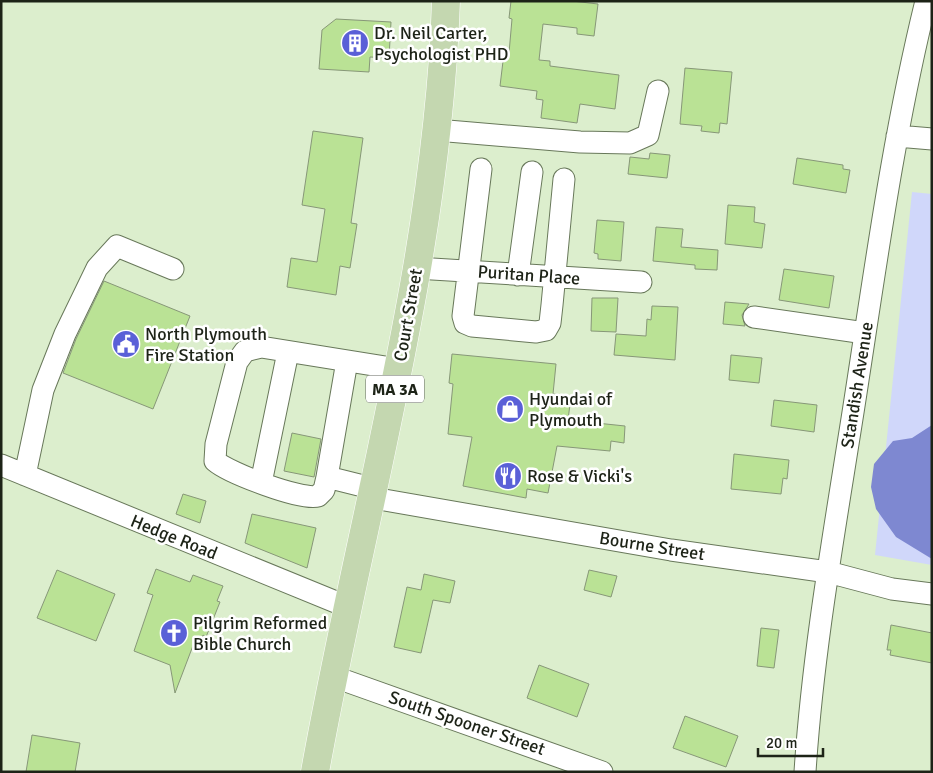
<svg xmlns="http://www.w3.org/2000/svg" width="933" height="773" font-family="Signika,sans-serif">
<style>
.green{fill:#d0d7fa}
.water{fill:#7e88d1}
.building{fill:#bae295;stroke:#879778}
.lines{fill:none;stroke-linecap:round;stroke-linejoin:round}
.minor-casing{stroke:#68785a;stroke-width:23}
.major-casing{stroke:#fff;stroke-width:29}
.minor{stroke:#fff;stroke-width:21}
.major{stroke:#c4d7b0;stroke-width:28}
.labels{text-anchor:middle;stroke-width:5;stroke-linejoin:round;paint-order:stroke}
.shield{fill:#fff;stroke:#61655d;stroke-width:1}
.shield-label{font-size:16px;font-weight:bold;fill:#1d2317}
.poi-label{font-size:18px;fill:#1d2317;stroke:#fff;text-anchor:start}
.street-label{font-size:18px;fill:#1d2317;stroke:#fff}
</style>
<rect width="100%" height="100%" fill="#dceecd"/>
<path class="green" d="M912,192L932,194V565L875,555Z"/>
<path class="water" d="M932,425V559L896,537L876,509L871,487L874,464L893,441L912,438Z"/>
<path class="building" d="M511,1H572L598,4L594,36L577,34V28L543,24L539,60L550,61V66L619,75L615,109L580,104L577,123L541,118L543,100L536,99L537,91L500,86L504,53H509L512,19L509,18Z
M336,19L391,22L389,58L370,57L369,72L319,69L322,30Z
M685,68L732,72L727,124L720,123L719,133L701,131L702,126L680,124Z
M313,131L363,138L351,223L357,224L350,268L340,266L336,295L287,287L291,258L317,262L325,209L302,205Z
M650,153L670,155L667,178L628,174L630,157L649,159Z
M797,158L843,165V169L850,170L846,193L793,184Z
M728,205L755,207L754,222L765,224L762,248L725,244Z
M597,220L624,222L621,261L598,259V254L594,253Z
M656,227L683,229L681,247L718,250L717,270L695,269V265L653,261Z
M784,269L834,276L829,308L779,300Z
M104,281L190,316L153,409L63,373L76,339Z
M592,298H618L616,332L591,331Z
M725,302L749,304L742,315L745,326L723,324Z
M652,306L678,307L675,360L614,355L616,334L646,336L647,319L651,320Z
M452,354L556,364L553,394L571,396L568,420L625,426L624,443L611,441L610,451L557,446L548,493L527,489L526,498L463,486L472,437L448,434L453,384L449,383Z
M731,355L762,358L759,383L729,380Z
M774,400L817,405L814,432L771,426Z
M292,433L321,439L314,477L284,471Z
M734,454L789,460L787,479L783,478L781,494L731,489Z
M183,494L206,501L200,523L176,514Z
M252,514L316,528L307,568L245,543Z
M156,569L190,582L193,575L223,586L217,601L220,602L206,637L203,635L199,645L194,643L175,693L170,665L134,651L153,595L147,593Z
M57,570L115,594L96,641L37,618Z
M589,570L617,576L611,597L584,590Z
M424,574L455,581L450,603L433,600L421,653L394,647L407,587L421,590Z
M891,625L932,633V663L890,655L891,650H887Z
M761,628L779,630L774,668L757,666Z
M539,665L589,684L577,717L527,698Z
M685,716L738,736L726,767L673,748Z
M32,735L80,743L75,772H26Z"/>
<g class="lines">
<g class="minor-casing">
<path id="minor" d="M436,130L580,142L630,143L648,135L658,91
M897,136L932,139
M481,169L463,316L465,323L472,326L536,332L546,330L550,323L552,305L564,179
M416,268L641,282
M518,275L532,172
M754,317L865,333
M1,465L348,607
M25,475L43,390L65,334L97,268L117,246L173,269
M327,477L347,361
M261,483L288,352
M375,489L327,477L324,490L318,496C302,501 229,473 215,461L216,444L237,362L245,351L261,347L398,369
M373,498L671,550L828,572L892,589L932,594
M332,676L602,772
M805,772C813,649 835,528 854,406C875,271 893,135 926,1"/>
</g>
<g class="major-casing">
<path id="major" d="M315,772C361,515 437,263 446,1"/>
</g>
<use href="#minor" class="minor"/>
<use href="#major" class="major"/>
</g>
<defs>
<g id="building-disc" transform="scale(1.4375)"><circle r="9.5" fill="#5a60d7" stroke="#fff"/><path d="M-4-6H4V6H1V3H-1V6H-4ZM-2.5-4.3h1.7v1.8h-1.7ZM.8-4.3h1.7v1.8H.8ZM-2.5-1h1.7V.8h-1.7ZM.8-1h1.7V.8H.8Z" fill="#fff"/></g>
<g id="civic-disc" transform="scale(1.4375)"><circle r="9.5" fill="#5a60d7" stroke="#fff"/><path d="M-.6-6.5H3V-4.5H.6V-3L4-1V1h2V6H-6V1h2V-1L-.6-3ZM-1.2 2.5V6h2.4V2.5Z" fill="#fff"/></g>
<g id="shop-disc" transform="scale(1.4375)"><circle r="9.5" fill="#5a60d7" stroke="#fff"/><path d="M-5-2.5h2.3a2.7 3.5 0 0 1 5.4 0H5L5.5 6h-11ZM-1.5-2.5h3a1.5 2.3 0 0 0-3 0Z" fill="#fff"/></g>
<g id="restaurant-disc" transform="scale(1.4375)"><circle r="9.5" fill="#5a60d7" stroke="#fff"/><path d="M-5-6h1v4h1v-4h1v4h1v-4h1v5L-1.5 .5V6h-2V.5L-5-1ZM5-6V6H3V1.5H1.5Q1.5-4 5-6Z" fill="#fff"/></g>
<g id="church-disc" transform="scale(1.4375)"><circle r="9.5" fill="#5a60d7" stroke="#fff"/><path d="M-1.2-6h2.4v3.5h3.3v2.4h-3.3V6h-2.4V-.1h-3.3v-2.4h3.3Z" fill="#fff"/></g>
</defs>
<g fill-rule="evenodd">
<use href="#building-disc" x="355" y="43"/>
<use href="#civic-disc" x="126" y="344"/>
<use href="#shop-disc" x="510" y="409"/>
<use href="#restaurant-disc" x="508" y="476"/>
<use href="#church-disc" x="174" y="633"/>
</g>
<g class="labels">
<rect class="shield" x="366" y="375.5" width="58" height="27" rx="4"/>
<g class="shield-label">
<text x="395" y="395">MA 3A</text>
</g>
<g class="poi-label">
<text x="374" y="39">Dr. Neil Carter,<tspan x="374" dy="21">Psychologist PHD</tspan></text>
<text x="145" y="340">North Plymouth<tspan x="145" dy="21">Fire Station</tspan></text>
<text x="529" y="405">Hyundai of<tspan x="529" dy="21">Plymouth</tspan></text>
<text x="527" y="482">Rose &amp; Vicki's</text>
<text x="193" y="629">Pilgrim Reformed<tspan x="193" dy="21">Bible Church</tspan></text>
</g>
<g class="street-label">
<text transform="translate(529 275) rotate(4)" y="6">Puritan Place</text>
<text transform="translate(408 315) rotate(-80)" y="6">Court Street</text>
<text transform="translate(857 385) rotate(-81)" y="6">Standish Avenue</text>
<text transform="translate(174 537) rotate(22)" y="6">Hedge Road</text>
<text transform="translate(652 546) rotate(9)" y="6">Bourne Street</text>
<text transform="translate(467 723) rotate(19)" y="6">South Spooner Street</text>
</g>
</g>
<rect width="933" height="773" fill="none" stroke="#1d2317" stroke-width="5"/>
<path d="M758 748v8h65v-8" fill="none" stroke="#1d2317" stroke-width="2.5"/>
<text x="766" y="748" font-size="15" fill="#1d2317" stroke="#ffffff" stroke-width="4" paint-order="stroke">20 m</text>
</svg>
